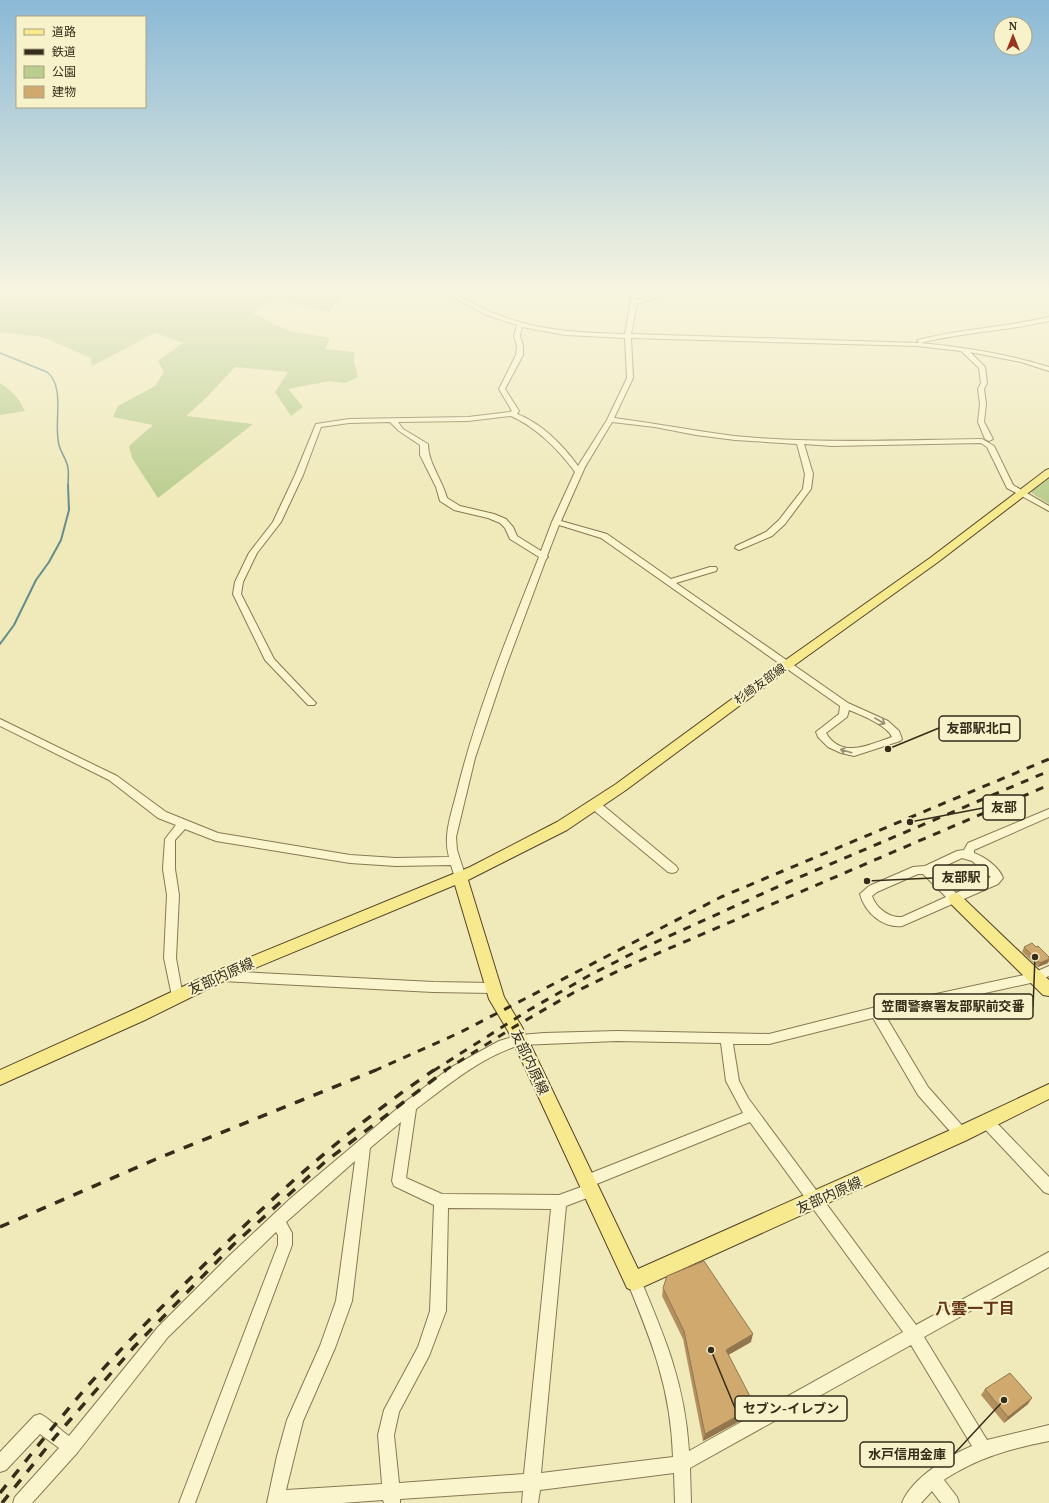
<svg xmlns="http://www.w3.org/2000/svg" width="1049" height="1503" font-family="'PT Serif','Noto Sans JP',serif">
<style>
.green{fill:#bacd8e}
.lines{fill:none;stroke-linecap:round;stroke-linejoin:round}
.stream-far1{stroke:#668d8b;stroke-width:1.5}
.stream{stroke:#668d8b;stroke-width:2}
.minor-casing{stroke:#877854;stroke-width:2}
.major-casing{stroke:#544529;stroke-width:2}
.minor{fill:#faf5cd;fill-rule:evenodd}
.major{fill:#f7e98e;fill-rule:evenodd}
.rail-far1{stroke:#352c1a;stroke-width:3;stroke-dasharray:8 8;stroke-linecap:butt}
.rail{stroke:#352c1a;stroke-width:3.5;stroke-dasharray:10 10;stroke-linecap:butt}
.wall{fill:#b3915f}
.shaded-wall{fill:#92764d}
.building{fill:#d0a96e;stroke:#92764d}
.oneway{stroke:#989074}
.labels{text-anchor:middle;stroke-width:4;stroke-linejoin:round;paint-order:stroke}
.street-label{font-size:12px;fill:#352c1a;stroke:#f7f2ca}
.near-street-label{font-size:14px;fill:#352c1a;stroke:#f7f2ca}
.near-neighbourhood-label{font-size:16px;font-weight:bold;fill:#643517;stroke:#f7f2ca}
.leader{fill:none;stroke:#352c1a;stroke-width:1.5}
.callout-dot{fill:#352c1a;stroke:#f7f2ca;stroke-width:1.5}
.callout{fill:#f7f2ca;stroke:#352c1a;stroke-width:1.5}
.callout-label{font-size:13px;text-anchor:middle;font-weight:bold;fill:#352c1a}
</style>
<rect width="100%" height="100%" fill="#f0e9ba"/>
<path class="green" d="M0,292H336L340,298L329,312L276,300L252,313L289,331L330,338L325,349L354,352V362L358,377L345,383L329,381L288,389L303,407L291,416L275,392L288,372L235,367L206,398L186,416L253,424L158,498L132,458L129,446L153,425L113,417L118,406L155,386L164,372L158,361L183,343L155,333L92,366L91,358L42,337L0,332Z
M0,383C12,391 19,398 25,411L0,415Z
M1049,476V504L1033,494L1031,491L1032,488Z"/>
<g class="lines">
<path class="stream-far1" d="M0,353L47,372C66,387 53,423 59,445C61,453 67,460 68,468C69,474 68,481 68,486"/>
<path class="stream" d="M0,644L14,625L36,580L49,562L61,540L69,510L68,485"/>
<g class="minor-casing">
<path id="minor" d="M444,292H451C467,300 483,310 501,316C540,331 583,333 625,334L632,292H638L637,300L664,292H672L637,304L631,334L920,343L917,341L918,340C961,329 1006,327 1049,317V321C1007,331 963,332 920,343C964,347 1007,354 1049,367V371L1021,362L970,352L985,367L987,383L984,389L986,404L984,422L993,439L989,441L985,439L978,422L980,404L978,389L981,383L979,368L961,351L917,346L631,338L633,378L614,418C654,423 694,431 734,436C816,444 899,440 982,439L994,446L1013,485L1049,506V511L1007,488L987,447L981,443L832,446L804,444L813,474L811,489L785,524L772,536L739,550L735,548L736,546L766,532L779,520L803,489L805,474L797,444L735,440L696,435L655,427L612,422L585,467L561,521L607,534L671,579L710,567H716L717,569L716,571L676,583L848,703L888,721L899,731L902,739L900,741L854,756L841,753L828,747L818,737L816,732L839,714L840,706L601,538L559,525L547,556L548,557L546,559L505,669L475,758L456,837L457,850L466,878L464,881L460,882L456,881L451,865L396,866L350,863L216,841L185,829L175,840V869L179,895L176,958L183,997L181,1001L177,1002L173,1001L164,958L167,895L163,869L165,839L176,825L158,818L109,780L0,726V719L117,776L166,812L218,833L350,855L396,858L449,857C443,836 451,815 456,795C476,713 508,635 539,557L510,539L505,528L500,523L488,518L454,510L440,501L436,487L420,455V445L399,431L390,422L349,423L321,427L303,475L281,522L257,553L243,582L241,594L274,659L314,701L316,703L314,705H308L265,660L233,594L235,582L249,553L273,522L295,475L316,424L349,419L468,417L510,412L512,411L499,389L516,355L517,346L514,336L517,325L484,314ZM522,327L565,335L625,338L627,378L607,420L578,466C563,445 541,423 517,414L519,411L505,389L523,355V346L520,336ZM511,416C536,427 559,450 575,472L552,522L541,551L517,536L513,527L506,519L494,514L460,506L447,498C442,479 428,463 428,444L403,429L398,422L468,421ZM849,710C861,715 887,725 892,737C870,744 842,760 826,733L847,717Z
M595,801L599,802L676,866L678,869L676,872L672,873L668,872L591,808L590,805L591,802Z
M1049,809V817L974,850V853C985,857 999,867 1003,878L998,884L902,926C883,928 865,913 860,894L869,886L913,867L925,866L957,851L964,850L968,843ZM962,858L972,861L991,877L956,893L934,871ZM918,874H923L946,897L902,917C889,918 876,908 872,896L877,892Z
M1049,966V976L1035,982L885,1015L928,1087L966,1130L968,1134L966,1138L961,1140L956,1138L918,1095L873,1018L769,1044H733L739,1081L748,1098L916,1325L1049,1252V1267L924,1337L987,1440L1049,1425V1441C1010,1449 979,1457 945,1479L944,1480L957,1497L959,1503H941L932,1491L921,1503H902C912,1478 948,1456 972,1446L911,1345L690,1468L691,1503H675L674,1473L540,1490L538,1503H522L523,1491L400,1499V1503H384L383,1500L342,1503H267L277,1456L287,1420L320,1346L336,1301L355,1161L286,1222L292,1233V1245L195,1503H179L278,1245V1235L276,1232L168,1337L77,1453L32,1503H13L15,1497L59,1448L40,1434L6,1470L0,1472V1452L34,1416L40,1414C49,1418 60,1430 69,1436L158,1327L228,1257L291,1198L405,1102L450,1068L499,1041L520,1035L544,1033L617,1031L769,1034L876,1007L1033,973ZM617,1041L721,1043L726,1081L743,1113L581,1177L579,1182L581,1187L559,1195L442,1194L406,1178L416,1109C448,1085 481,1057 520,1045ZM401,1122L392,1181L394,1186L434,1205L430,1311L418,1347L384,1410L378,1435L382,1484L286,1490L303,1421L335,1348L352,1301L370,1148ZM750,1122L903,1332L689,1451C685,1384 665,1337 639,1276L634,1274L629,1276L627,1281C652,1342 671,1389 673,1457L541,1473L566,1206L595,1195L597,1190L594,1185ZM448,1208L551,1209L524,1474L399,1483L394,1435L399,1412L429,1356L446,1311Z
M222,971L433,982L493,983L497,985L499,988L497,991L493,993L433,992L222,981L218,979L216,976L218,973Z
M987,1116L992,1118L1049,1177V1194L1044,1192L982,1126L980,1122L982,1118Z"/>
</g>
<g class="major-casing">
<path id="major" d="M1049,469V477L938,562L778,677L626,790L567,830L468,880L504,997L522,1027L638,1269L955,1128L1049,1084V1099L967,1140L634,1291L627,1288L508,1031L489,999L455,885L226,980L145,1020L0,1085V1070L133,1010L214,972L470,867L557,822L616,784L770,671L930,558L1046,470Z
M955,893L960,895L1049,980V996L1043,995L950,903L948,899L950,895Z"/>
</g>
<use href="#minor" class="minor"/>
<use href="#major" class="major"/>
<path class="rail-far1" d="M374,1071L461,1032L721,897L1049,759
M433,1071L529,1010L590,975L645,947L786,883L1049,771
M444,1071L514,1027L573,993L626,967L1049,785"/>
<path class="rail" d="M0,1227L154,1160L376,1070
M0,1493C28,1458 56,1423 85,1389C125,1344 167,1301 210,1259C280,1190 353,1125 434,1070
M2,1503L56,1436L134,1347L233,1245L326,1161L446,1070"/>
</g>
<path class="wall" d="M1024,947H1036L1049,957V961L1048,963L1038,967L1022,952Z
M663,1288L751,1342L728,1355L753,1414L703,1441L683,1339L662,1296Z
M985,1389L1028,1404L1004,1423L981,1395Z"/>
<path class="shaded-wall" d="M1049,959L1048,963L1038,967L1040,963Z
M753,1334L751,1342L723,1358L726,1350Z
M1032,1398L1028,1404L1004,1423L1008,1417Z
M755,1406L753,1414L703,1441L705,1434Z"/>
<path class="building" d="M1032,943L1036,947L1038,946L1049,957V959L1040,963L1024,947Z
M704,1261L753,1334L726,1350L755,1406L705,1434L684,1331L663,1288L667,1276Z
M1010,1373L1032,1398L1008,1417L985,1389Z"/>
<defs><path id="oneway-shaft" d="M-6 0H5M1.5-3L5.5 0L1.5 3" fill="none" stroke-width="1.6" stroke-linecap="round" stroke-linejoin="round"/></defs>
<g class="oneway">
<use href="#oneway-shaft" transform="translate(880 721) rotate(30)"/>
<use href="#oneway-shaft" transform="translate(846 751) rotate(-164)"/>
</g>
<linearGradient id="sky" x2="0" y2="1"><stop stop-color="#8bb9d6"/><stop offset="0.58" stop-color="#f8f5e0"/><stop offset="1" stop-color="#f8f5e0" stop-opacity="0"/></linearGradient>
<rect width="1049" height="502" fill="url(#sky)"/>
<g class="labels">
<g class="street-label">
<text transform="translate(760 684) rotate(-36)" y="4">杉崎友部線</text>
</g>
<g class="near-street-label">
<text transform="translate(221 976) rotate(-24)" y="5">友部内原線</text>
<text transform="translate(530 1062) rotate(65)" y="5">友部内原線</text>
<text transform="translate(829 1195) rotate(-24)" y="5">友部内原線</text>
</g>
<g class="near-neighbourhood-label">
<text x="975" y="1314">八雲一丁目</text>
</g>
</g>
<path class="leader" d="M888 749L939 728M910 822L983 808M867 881L933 878M1035 957L1033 1007M711 1350L735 1408M1004 1400L954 1454"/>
<g class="callout-dot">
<circle cx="888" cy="749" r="4"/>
<circle cx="910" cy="822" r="4"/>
<circle cx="867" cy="881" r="4"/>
<circle cx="1035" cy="957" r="4"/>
<circle cx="711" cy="1350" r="4"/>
<circle cx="1004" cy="1400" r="4"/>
</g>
<g class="callout">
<rect x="939" y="716" width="81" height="25" rx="4"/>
<rect x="983" y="795" width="42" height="25" rx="4"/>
<rect x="933" y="865" width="55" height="25" rx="4"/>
<rect x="874" y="994" width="159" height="25" rx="4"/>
<rect x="735" y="1396" width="112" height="25" rx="4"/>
<rect x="860" y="1442" width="94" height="25" rx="4"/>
</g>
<g class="callout-label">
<text x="979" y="733">友部駅北口</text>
<text x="1004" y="812">友部</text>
<text x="961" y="882">友部駅</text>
<text x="953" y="1011">笠間警察署友部駅前交番</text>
<text x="791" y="1413">セブン-イレブン</text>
<text x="907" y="1459">水戸信用金庫</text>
</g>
<rect x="16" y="16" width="130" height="92" fill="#f7f2ca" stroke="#a9a384"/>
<rect x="24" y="29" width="20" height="6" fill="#f7e98e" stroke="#a9a384"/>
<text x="52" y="36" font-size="12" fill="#352c1a">道路</text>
<rect x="24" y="49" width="20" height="6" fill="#352c1a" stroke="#a9a384"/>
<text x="52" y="56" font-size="12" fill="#352c1a">鉄道</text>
<rect x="24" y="66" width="20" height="12" fill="#bacd8e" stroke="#a9a384"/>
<text x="52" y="76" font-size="12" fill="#352c1a">公園</text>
<rect x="24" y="86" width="20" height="12" fill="#d0a96e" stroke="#a9a384"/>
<text x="52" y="96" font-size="12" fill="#352c1a">建物</text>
<g transform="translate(1013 36)"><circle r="19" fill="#f7f2ca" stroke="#a9a384"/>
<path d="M0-3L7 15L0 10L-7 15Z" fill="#993621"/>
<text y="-6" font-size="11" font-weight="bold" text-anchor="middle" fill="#352c1a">N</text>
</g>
</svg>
